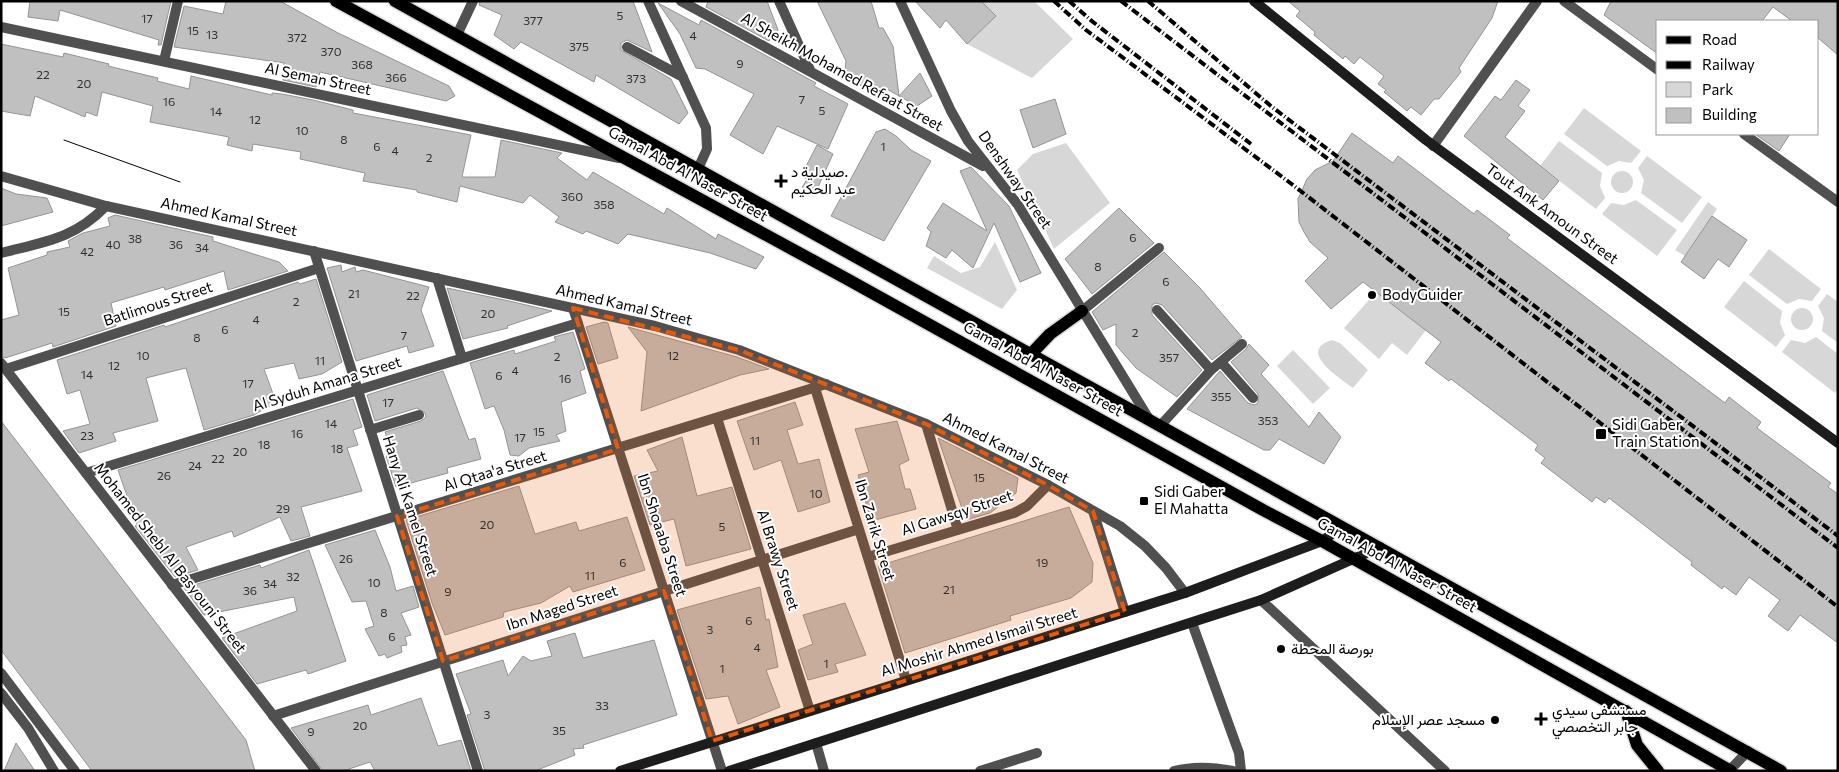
<svg xmlns="http://www.w3.org/2000/svg" width="1839" height="772" font-family="Commissioner,Vazirmatn,sans-serif">
<style>
.green{fill:#d7d7d7}
.building{fill:#c0c0c0;stroke:#949494}
.lines{fill:none;stroke-linecap:round;stroke-linejoin:round}
.primary-casing{stroke:#dbdbdb;stroke-width:15}
.minor{stroke:#505050;stroke-width:10}
.tertiary{stroke:#505050;stroke-width:10}
.secondary{stroke:#1d1d1d;stroke-width:10}
.primary{stroke:#000;stroke-width:12}
.tram{stroke:#000;stroke-width:1}
.rail{stroke:#000;stroke-width:4;stroke-dasharray:8 2.5 1 2.5;stroke-linecap:butt}
.marked{fill:#e8590c;fill-opacity:0.2;stroke:#e8590c;stroke-width:4;stroke-dasharray:10 6;stroke-linejoin:round}
.poi-dot{fill:#000;stroke:#fff;stroke-width:2}
.labels{text-anchor:middle;stroke-width:4;stroke-linejoin:round;paint-order:stroke}
.number-label{font-size:12px;fill:#303030}
.street-label{font-size:15px;fill:#000;stroke:#fff}
.poi-label{font-size:15px;fill:#000;stroke:#fff;text-anchor:start}
</style>
<rect width="100%" height="100%" fill="#fff"/>
<path class="green" d="M981,1H1034L1073,39L1032,78L967,44L996,16Z
M1584,108L1641,151L1631,163L1619,161L1607,166L1564,134Z
M1559,141L1602,173L1600,186L1605,198L1596,209L1540,166Z
M1066,143L1110,203L1054,249L1017,170L1033,154Z
M1647,156L1702,197L1682,223L1641,193L1644,180L1638,168Z
M1611 182a11 11 0 1 1 22 0a11 11 0 1 1-22 0Z
M1636,200L1677,230L1657,256L1602,214L1611,203L1624,205Z
M1708,202L1717,209L1685,256L1675,250Z
M995,242L1017,290L1002,309L927,268L934,256L961,273L980,267Z
M1769,249L1821,289L1812,301L1799,299L1787,304L1749,275Z
M1744,281L1782,311L1780,323L1785,335L1776,347L1724,307Z
M1376,292L1426,330L1407,355L1392,343L1379,359L1344,328Z
M1827,294L1838,302V343L1822,331L1824,318L1818,306Z
M1791 319a11 11 0 1 1 22 0a11 11 0 1 1-22 0Z
M1816,337L1838,354V388L1835,393L1782,352L1791,340L1805,343Z
M1332,340L1340,343L1368,370L1353,388C1340,378 1296,351 1332,340Z
M1293,350L1330,388L1313,404L1277,366Z"/>
<path class="building" d="M30,1H171L161,45H158L159,40L60,10L58,21L28,17Z
M226,1H280L338,33L449,86L455,96L446,101L320,72L316,87L283,80L284,63L174,47L184,6L223,14Z
M480,1H633L652,52L627,40L621,43V50L671,79L688,113L679,124L596,75L594,82L521,42L514,49L494,35L502,15L479,5Z
M708,1H767L778,30L769,41L706,7Z
M817,1H871L879,28H883L893,46L899,96L920,73L932,96L917,106L883,87L863,88L845,70L846,61Z
M915,1H981L996,16L967,44L946,20L940,28Z
M1288,1H1498L1492,18L1459,68L1461,72L1439,99H1434L1421,115L1411,107L1407,111L1384,92L1386,90L1378,84L1384,76L1360,57L1354,64L1345,56L1343,59L1314,35L1315,32L1296,16L1300,11Z
M1611,1H1838V55L1818,38V21H1792L1773,7L1762,21H1658V54L1604,15Z
M658,3L699,25L701,20L816,83L814,86L848,104L828,149L777,126L763,154L730,135L754,94L705,69L696,68L680,34Z
M1,44L63,57L64,53L109,64L108,66L158,78L157,81L189,89L191,76L272,95V93L282,94L313,100L353,110V113L471,135L462,177H495L501,140L562,153L557,158L587,180L593,172L664,214L667,208L716,239L718,234L764,257L756,269L710,253L628,234L618,244L586,231L583,234L555,222L559,217L530,195L523,203L460,186L457,202L417,192V190L363,181L365,173L300,159L301,152L253,144L252,151L227,145L229,137L150,122L153,106L102,92L97,116L86,112L85,117L35,96L30,116L1,111Z
M1516,80L1530,90L1518,106L1525,111L1505,137L1559,181L1543,200L1464,136L1495,96L1501,100Z
M1055,99L1066,134L1033,148L1020,110Z
M885,129L896,136L911,150L931,161L884,241L831,216L876,132Z
M1352,133L1393,163L1398,156L1474,214L1477,210L1510,235L1507,238L1725,403L1729,397L1761,422L1757,428L1831,483L1828,487L1838,494V643L1800,615L1788,631L1768,616L1780,600L1749,577L1736,595L1724,586L1722,589L1691,565L1692,562L1609,498L1605,503L1596,497L1592,502L1541,463L1545,458L1535,450L1538,445L1451,379L1449,381L1425,363L1441,342L1363,282L1331,309L1305,281L1328,258L1310,242L1304,232L1299,222L1298,199L1307,179L1315,170L1333,161Z
M1755,134H1790L1779,151Z
M817,145L833,154L814,196L802,188L807,179L801,176Z
M971,167L1009,206L1041,273L1020,282L994,223L973,268L952,250L946,258L926,246L931,232L927,228L943,203L987,231L960,171Z
M1,188L16,194L47,198L53,212L1,226Z
M1119,208L1154,243L1092,294L1065,259Z
M115,215L213,237V241L279,262L288,271L228,290L224,271L165,290L164,287L111,303L116,326L53,347L52,343L5,358L1,356V320L19,315L8,268L47,255V252L70,247L68,241L83,233L110,226L108,218Z
M1712,216L1747,240L1729,267L1718,259L1704,279L1681,262Z
M1164,252L1200,288L1242,337L1212,360L1162,305L1156,303L1152,305V315L1202,370L1177,397L1136,368L1116,345V324L1103,330L1092,312Z
M341,265L342,272L355,267L356,272L363,270L429,287L421,310L434,346L409,353L407,346L356,361L327,268Z
M316,279L342,362L322,374L299,379L294,363L264,369L276,402L254,415L204,430L186,368L146,378L158,421L113,433L116,441L79,453L63,431L90,424L80,390L67,394L57,360L164,325L165,327L298,282L300,284Z
M447,288L509,301L552,311L507,326L508,328L463,339Z
M604,322L608,323L618,358L598,364L586,327Z
M628,327L737,357L769,369L740,375L641,411L647,352Z
M573,332L585,369L580,371L586,393L561,402L566,431L556,435L560,441L529,448L519,456L510,455L504,430L494,406L485,409L470,363L514,350L515,354L556,341L554,337Z
M1249,344L1269,365L1261,374L1309,427L1319,412L1341,437L1324,464L1279,439L1270,450H1264L1187,409L1220,371L1248,403L1254,405L1258,403V394L1231,362L1246,349Z
M443,371L469,440L475,438L481,459L447,468L448,473L396,487L386,456L392,452L385,432L421,421L426,417L425,413L417,408L375,421L367,395Z
M353,399L362,427L353,430L358,445L347,448L362,491L301,507L310,536L291,541L280,517L234,537L232,531L186,547L198,570L175,577L135,526L137,525L118,470Z
M795,402L803,425L787,430L798,464L819,459L830,502L798,512L781,460L754,470L737,421Z
M1,421L246,740L255,771H92L1,650Z
M897,421L909,460L899,465L905,489H910L916,509L871,521L858,475L869,472L855,429Z
M682,437L697,496L732,487L751,549L686,566L674,519L650,525L634,476L658,471L647,450Z
M938,438L1018,478L1016,493L990,513L966,520Z
M519,486L535,534L576,522L579,531L627,517L645,570L573,592L570,586L541,603L504,612L503,617L445,635L432,603L406,520Z
M1069,507L1093,563L1092,582L1071,598L1010,616L1011,620L905,653L878,566Z
M375,530L390,567L396,591L413,586L419,607L401,613L411,635L405,637L407,645L401,646L402,652L387,658L385,654L379,656L365,629L374,626L366,601L352,602L325,545Z
M309,550L346,661L308,674L306,670L257,684L222,638L297,611L294,597L204,615L184,588L260,565L261,568Z
M760,587L766,620L769,619L778,667L766,670L780,707L738,724L728,696L706,699L677,610Z
M845,603L866,655L835,664L838,672L808,680L798,650L813,644L803,615Z
M575,633L583,658L654,640L677,715L583,745L584,748L573,749L575,755L535,771H485L467,715L471,714L456,674L503,660L508,676L523,656L531,661L552,656L547,641Z
M421,698L438,746L461,740L471,771H375L370,762L343,771H323L291,728L368,705L371,715Z
M16,743L35,771H4Z"/>
<g class="lines">
<g class="primary-casing">
<path id="primary" d="M336,1L847,279L1263,510L1322,541L1731,771
M395,1L1781,771
M1032,353L1050,334L1082,311
M1626,711L1637,745L1658,771"/>
</g>
<path class="minor" d="M648,1L706,128L707,149L697,171
M681,1L983,166
M779,1L811,72
M900,1L951,111L968,141L1018,205L1149,419
M1564,1L1658,70
M1,27L619,158
M457,35L473,1
M627,47L683,77
M164,61L178,1
M1744,134L1838,202
M1433,146L1537,1
M314,251L478,771
M1,253C44,242 74,239 106,206
M437,278L462,358
M573,308L722,771
M1157,310L1211,370
M1082,311L1159,248
M1221,362L1253,398
M6,369L319,268
M815,388L906,680
M717,418L810,711
M926,424L958,530
M1160,426L1211,370L1242,344
M370,430L419,415
M86,473L578,323
M868,557L1014,513L1027,506L1048,485
M172,585L826,384
M1261,600L1445,771
M1192,623L1239,753L1241,771
M273,716L859,529
M816,743L824,771
M980,771L1037,753
M1174,771C1193,766 1213,767 1233,771"/>
<path class="tertiary" d="M1,176L106,206L655,326L739,350L926,424L1048,485L1120,526L1145,546L1166,568L1185,593
M1,363L316,771
M1093,511L1125,612
M1,673L75,771
M1,693L28,728L54,771
M1729,771L1748,751"/>
<path class="secondary" d="M1254,1L1426,140L1838,443
M620,771L1185,593L1322,541L1342,527
M729,771L1261,600L1380,547"/>
<use href="#primary" class="primary"/>
<path class="tram" d="M64,140L180,182"/>
<path class="rail" d="M1054,1L1086,30L1289,182L1838,607
M1069,1L1093,22L1251,144
M1121,1L1838,548
M1148,1L1272,107L1838,536"/>
</g>
<path class="marked" d="M573,308L739,350L926,424L1048,485L1093,511L1125,612L712,741L664,591L443,661L397,516L618,449Z"/>
<g class="poi-dot">
<path d="M778.5 173.5h5v5h5v5h-5v5h-5v-5h-5v-5h5z"/>
<circle cx="1372" cy="295" r="5"/>
<rect x="1595" y="428" width="12" height="12" rx="2.5"/>
<rect x="1139" y="496" width="10" height="10" rx="2.5"/>
<circle cx="1281" cy="649" r="5"/>
<path d="M1538.5 711.5h5v5h5v5h-5v5h-5v-5h-5v-5h5z"/>
<circle cx="1495" cy="720" r="5"/>
</g>
<g class="labels">
<g class="number-label">
<text x="620" y="20">5</text>
<text x="147" y="23">17</text>
<text x="533" y="25">377</text>
<text x="193" y="35">15</text>
<text x="212" y="39">13</text>
<text x="693" y="40">4</text>
<text x="297" y="42">372</text>
<text x="579" y="51">375</text>
<text x="331" y="56">370</text>
<text x="740" y="68">9</text>
<text x="362" y="69">368</text>
<text x="43" y="79">22</text>
<text x="396" y="82">366</text>
<text x="636" y="83">373</text>
<text x="84" y="88">20</text>
<text x="802" y="104">7</text>
<text x="169" y="106">16</text>
<text x="822" y="115">5</text>
<text x="216" y="116">14</text>
<text x="255" y="124">12</text>
<text x="302" y="135">10</text>
<text x="344" y="144">8</text>
<text x="377" y="151">6</text>
<text x="883" y="151">1</text>
<text x="395" y="155">4</text>
<text x="429" y="162">2</text>
<text x="572" y="201">360</text>
<text x="604" y="209">358</text>
<text x="1133" y="242">6</text>
<text x="135" y="243">38</text>
<text x="113" y="249">40</text>
<text x="176" y="249">36</text>
<text x="202" y="252">34</text>
<text x="87" y="256">42</text>
<text x="1098" y="271">8</text>
<text x="1166" y="286">6</text>
<text x="354" y="298">21</text>
<text x="413" y="300">22</text>
<text x="296" y="306">2</text>
<text x="64" y="316">15</text>
<text x="488" y="318">20</text>
<text x="256" y="324">4</text>
<text x="225" y="334">6</text>
<text x="1135" y="337">2</text>
<text x="404" y="340">7</text>
<text x="197" y="342">8</text>
<text x="143" y="360">10</text>
<text x="673" y="360">12</text>
<text x="557" y="361">2</text>
<text x="1169" y="362">357</text>
<text x="320" y="365">11</text>
<text x="114" y="370">12</text>
<text x="515" y="375">4</text>
<text x="87" y="379">14</text>
<text x="499" y="380">6</text>
<text x="565" y="383">16</text>
<text x="248" y="388">17</text>
<text x="1221" y="401">355</text>
<text x="388" y="407">17</text>
<text x="1268" y="425">353</text>
<text x="331" y="428">14</text>
<text x="539" y="436">15</text>
<text x="297" y="438">16</text>
<text x="87" y="440">23</text>
<text x="520" y="442">17</text>
<text x="755" y="445">11</text>
<text x="264" y="449">18</text>
<text x="337" y="453">18</text>
<text x="240" y="456">20</text>
<text x="218" y="463">22</text>
<text x="195" y="470">24</text>
<text x="164" y="480">26</text>
<text x="979" y="482">15</text>
<text x="816" y="498">10</text>
<text x="283" y="513">29</text>
<text x="487" y="529">20</text>
<text x="722" y="531">5</text>
<text x="346" y="563">26</text>
<text x="623" y="567">6</text>
<text x="1042" y="567">19</text>
<text x="590" y="580">11</text>
<text x="293" y="581">32</text>
<text x="374" y="587">10</text>
<text x="270" y="588">34</text>
<text x="949" y="594">21</text>
<text x="250" y="595">36</text>
<text x="448" y="596">9</text>
<text x="384" y="617">8</text>
<text x="749" y="625">6</text>
<text x="710" y="634">3</text>
<text x="392" y="641">6</text>
<text x="757" y="652">4</text>
<text x="826" y="668">1</text>
<text x="722" y="673">1</text>
<text x="602" y="710">33</text>
<text x="487" y="719">3</text>
<text x="360" y="730">20</text>
<text x="559" y="735">35</text>
<text x="311" y="736">9</text>
</g>
<g class="street-label">
<text transform="translate(842 72) rotate(29)" y="5">Al Sheikh Mohamed Refaat Street</text>
<text transform="translate(318 79) rotate(12)" y="5">Al Seman Street</text>
<text transform="translate(688 174) rotate(29)" y="5">Gamal Abd Al Naser Street</text>
<text transform="translate(1015 180) rotate(55)" y="5">Denshway Street</text>
<text transform="translate(1552 214) rotate(36)" y="5">Tout Ank Amoun Street</text>
<text transform="translate(229 217) rotate(12)" y="5">Ahmed Kamal Street</text>
<text transform="translate(158 304) rotate(-18)" y="5">Batlimous Street</text>
<text transform="translate(624 305) rotate(13)" y="5">Ahmed Kamal Street</text>
<text transform="translate(1043 369) rotate(29)" y="5">Gamal Abd Al Naser Street</text>
<text transform="translate(327 384) rotate(-17)" y="5">Al Syduh Amana Street</text>
<text transform="translate(1006 448) rotate(27)" y="5">Ahmed Kamal Street</text>
<text transform="translate(495 471) rotate(-17)" y="5">Al Qtaa'a Street</text>
<text transform="translate(410 506) rotate(72)" y="5">Hany Ali Kamel Street</text>
<text transform="translate(957 513) rotate(-18)" y="5">Al Gawsqy Street</text>
<text transform="translate(875 530) rotate(73)" y="5">Ibn Zarik Street</text>
<text transform="translate(662 535) rotate(72)" y="5">Ibn Shoaaba Street</text>
<text transform="translate(170 558) rotate(52)" y="5">Mohamed Shebl Al Basyouni Street</text>
<text transform="translate(778 560) rotate(72)" y="5">Al Brawy Street</text>
<text transform="translate(1397 565) rotate(29)" y="5">Gamal Abd Al Naser Street</text>
<text transform="translate(562 608) rotate(-18)" y="5">Ibn Maged Street</text>
<text transform="translate(979 642) rotate(-17)" y="5">Al Moshir Ahmed Ismail Street</text>
</g>
<g class="poi-label">
<text x="791" y="177">صيدلية د.<tspan x="791" dy="17">عبد الحكيم</tspan></text>
<text x="1382" y="300">BodyGuider</text>
<text x="1612" y="430">Sidi Gaber<tspan x="1612" dy="17">Train Station</tspan></text>
<text x="1154" y="497">Sidi Gaber<tspan x="1154" dy="17">El Mahatta</tspan></text>
<text x="1291" y="654">بورصة المحطة</text>
<text x="1552" y="715">مستشفى سيدي<tspan x="1552" dy="17">جابر التخصصي</tspan></text>
<text x="1485" y="725" text-anchor="end">مسجد عصر الإسلام</text>
</g>
</g>
<rect width="1839" height="772" fill="none" stroke="#000000" stroke-width="5"/>
<rect x="1656" y="20" width="162" height="115" fill="#ffffff" stroke="#999999"/>
<rect x="1666" y="36" width="25" height="8" fill="#000000" stroke="#999999"/>
<text x="1702" y="45" font-size="15" fill="#000000">Road</text>
<rect x="1666" y="61" width="25" height="8" fill="#000000" stroke="#999999"/>
<text x="1702" y="70" font-size="15" fill="#000000">Railway</text>
<rect x="1666" y="82" width="25" height="15" fill="#d7d7d7" stroke="#999999"/>
<text x="1702" y="95" font-size="15" fill="#000000">Park</text>
<rect x="1666" y="108" width="25" height="15" fill="#c0c0c0" stroke="#999999"/>
<text x="1702" y="120" font-size="15" fill="#000000">Building</text>
</svg>
